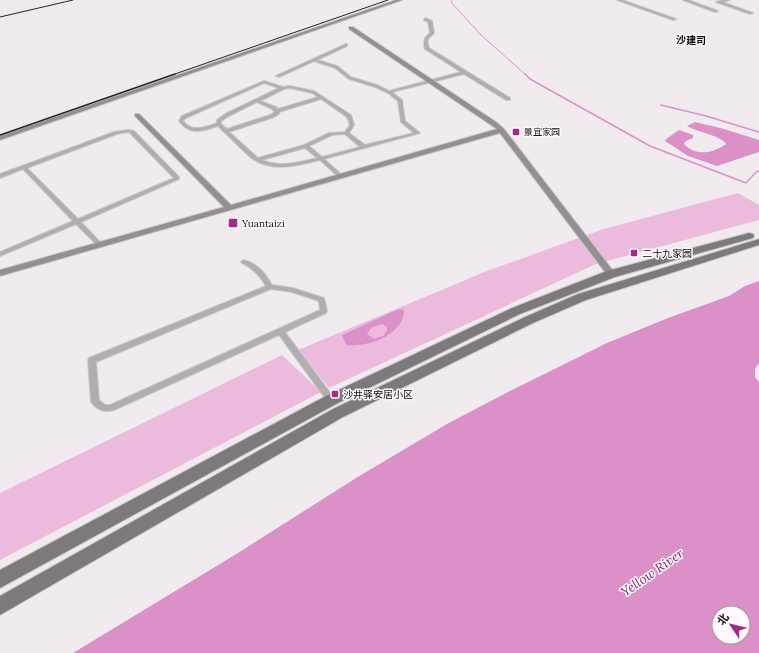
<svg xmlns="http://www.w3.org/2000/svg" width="759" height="653" font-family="Lora,'Noto Sans SC',serif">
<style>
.green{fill:#ebbadd}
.water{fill:#db91c7;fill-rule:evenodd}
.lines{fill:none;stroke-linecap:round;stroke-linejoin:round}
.stream-far1{stroke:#db91c7;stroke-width:1}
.stream{stroke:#db91c7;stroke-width:1.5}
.street-casing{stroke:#cdc7cb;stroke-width:2}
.secondary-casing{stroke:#cdc7cb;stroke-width:2}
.primary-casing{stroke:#cdc7cb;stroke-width:2}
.street{fill:#b0aeb0;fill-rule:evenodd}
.secondary{fill:#938f92;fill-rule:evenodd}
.primary{fill:#7e797c;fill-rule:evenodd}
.rail-far1{stroke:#262325;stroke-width:1}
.rail{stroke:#262325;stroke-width:1.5}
.poi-dot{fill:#9e2c88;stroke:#fff8fd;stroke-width:1.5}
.labels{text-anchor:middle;stroke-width:3;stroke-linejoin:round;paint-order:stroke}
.far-poi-label{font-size:9px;fill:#0e0c0e;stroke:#fff8fd;text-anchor:start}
.far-quarter-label{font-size:10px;font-weight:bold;fill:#0e0c0e;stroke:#fff8fd}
.poi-label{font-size:10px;fill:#0e0c0e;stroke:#fff8fd;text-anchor:start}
.near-water-label{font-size:13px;font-style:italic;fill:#751f64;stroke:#fff8fd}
</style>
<rect width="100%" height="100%" fill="#f1ebef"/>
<path class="green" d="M738,193L759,205V220L596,264L329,388L298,350L487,271L604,229Z
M282,355L321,392L0,560V493Z"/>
<path class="water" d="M695,122L724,129L759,140V152L717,166L688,156L665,141L666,139L679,130L693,135V138L686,141L684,144C696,157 714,153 726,144C722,136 697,132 687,126Z
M759,281V363L755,369V377L759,382V653H73L238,553L356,478L447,424L508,392L607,343L668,318L729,296L745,286ZM719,613H743V637H719Z
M399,309L404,310C404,335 367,348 346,345L342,335ZM382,324L387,327V330L383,336L374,339L367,334L372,327Z"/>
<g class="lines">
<path class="stream-far1" d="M452,0L451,2L480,34L526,75"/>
<path class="stream" d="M525,74L530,79L650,146L746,183L756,172L759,171
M661,105L706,116L759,132"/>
<g class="street-casing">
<path id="street" d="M617,0H622L676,19L673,20Z
M683,0H688L718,11L715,12Z
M723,0H730L722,2L753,13L750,14L716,2Z
M425,18L432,21L434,33C428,39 426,39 429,48L510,98V100H506L464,74L392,92L402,100L405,121L420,133L324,159L342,175V177L340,178L320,160C296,166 271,173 250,157L218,126C203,131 190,136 179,121L182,116L264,81L283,87L290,86L314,91L351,115L354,125L349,133L365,145L414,133L401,122L398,101L388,93L375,87L349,79L335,68L314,61L279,77L276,76L346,44H347V46L317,60L337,66L351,77L377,85L389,91L461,72L425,49C423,41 424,38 430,33L428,22L424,20ZM264,83L279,88L225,114L217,120V123C205,127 192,133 183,121L186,118ZM290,88L312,93L318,97L278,109L276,107L260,101L284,89ZM321,99L347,117L350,125L345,132L329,133L304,145L258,158L229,132L274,117L279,114V112ZM257,102L272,109L275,112L270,115L227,129L221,124V121L229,116ZM345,134L360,147L322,157L309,146L332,135ZM305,148L317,158C299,162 280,168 262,160Z
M128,130L134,131L179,177V179L81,222L101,243L102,244L101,245H97L76,224L0,256V252L73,221L23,169L0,178V174L114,132ZM128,132L130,133L174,178L78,219L27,168L117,134Z
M244,260C258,264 265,273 272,285L293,288L324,298L327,311L326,313L285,332L334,398L335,400L334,402L331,403L328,402L279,335L114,410C104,413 97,410 91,402L88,360L89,358L266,286C260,276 253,268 242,263L241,262L242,261ZM271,289L292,292L319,301L320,310L110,405H105L99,400L96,362Z"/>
</g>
<g class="secondary-casing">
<path id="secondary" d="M396,0H402L0,140V136Z
M349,27H353L496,122L504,129L614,272L616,274L614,276H608L500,133L0,276V270L224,207L135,116V114H139L231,205L497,129L349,29Z"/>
</g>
<g class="primary-casing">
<path id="primary" d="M749,233L753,234L754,236L753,238L615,277L520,314L336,404L0,588V570L326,396L512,308L607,271Z
M759,239V245L586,300L533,323L343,417L0,615V596L333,409L525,317L578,294Z"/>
</g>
<use href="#street" class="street"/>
<use href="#secondary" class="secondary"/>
<use href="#primary" class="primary"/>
<path class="rail-far1" d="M0,17L73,0
M172,75L388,0"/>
<path class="rail" d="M0,135L175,74"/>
</g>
<g class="poi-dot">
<rect x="512" y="128" width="8" height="8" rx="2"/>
<rect x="228" y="218" width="10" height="10" rx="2"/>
<rect x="630" y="249" width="8" height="8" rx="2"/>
<rect x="331" y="390" width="8" height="8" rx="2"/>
</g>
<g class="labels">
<g class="far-poi-label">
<text x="524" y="135">景宜家园</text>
</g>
<g class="far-quarter-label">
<text x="691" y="44">沙建司</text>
</g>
<g class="poi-label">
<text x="242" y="227">Yuantaizi</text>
<text x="642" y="257">二十九家园</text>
<text x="343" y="398">沙井驿安居小区</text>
</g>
<g class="near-water-label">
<text transform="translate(652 572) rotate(-35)" y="5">Yellow River</text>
</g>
</g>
<g transform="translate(731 625) rotate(305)"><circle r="19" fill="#fff8fd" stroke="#9f9a9d"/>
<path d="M0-3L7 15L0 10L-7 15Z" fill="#9e2c88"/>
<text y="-6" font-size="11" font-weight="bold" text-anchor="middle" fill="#0e0c0e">北</text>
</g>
</svg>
